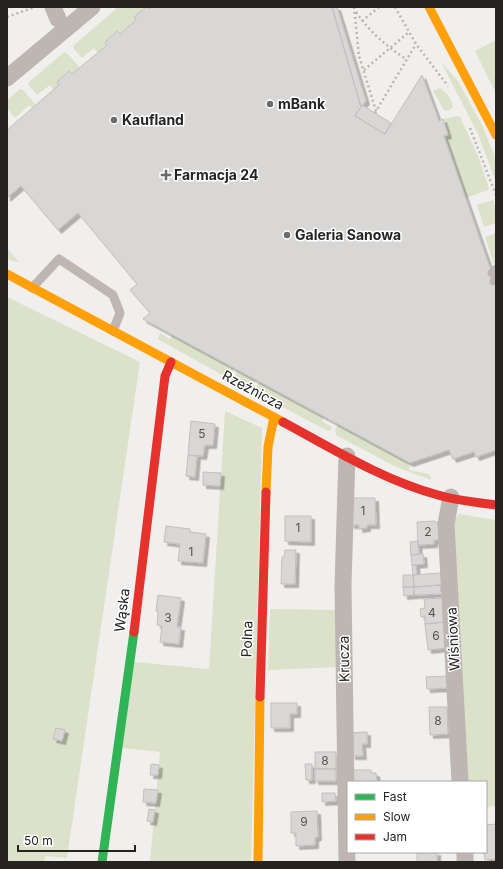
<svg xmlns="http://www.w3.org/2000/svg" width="503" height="869" font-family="Inter,sans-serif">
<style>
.green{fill:#dce1ca}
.building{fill:#d8d7d6;stroke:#c1bfbf;filter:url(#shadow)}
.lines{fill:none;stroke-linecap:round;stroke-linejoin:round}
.path{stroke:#bab4b2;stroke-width:2.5;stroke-dasharray:2 3;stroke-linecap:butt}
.lane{stroke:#beb6b2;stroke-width:9}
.street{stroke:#beb6b2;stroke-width:17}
.fast{stroke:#30b455;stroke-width:9}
.slow{stroke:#ff9f0a;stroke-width:9}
.jam{stroke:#e5322d;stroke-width:9}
.poi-dot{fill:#6c6b69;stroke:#fff;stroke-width:1.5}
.labels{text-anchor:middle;stroke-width:3;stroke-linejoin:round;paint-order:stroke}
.number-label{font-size:12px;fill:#545251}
.poi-label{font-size:14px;font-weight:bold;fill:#252422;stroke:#fff;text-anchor:start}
.street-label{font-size:14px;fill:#252422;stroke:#fff}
</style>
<defs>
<filter id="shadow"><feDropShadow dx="3.5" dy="3.5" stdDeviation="0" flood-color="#0004"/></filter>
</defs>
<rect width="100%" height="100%" fill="#f1efed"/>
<path class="green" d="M118,7H146L134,17L136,20L120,34L117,31L105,41L107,45L98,53L94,48L82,58L73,48V46Z
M496,40V94L475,51Z
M64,52L68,54L80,68L72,74L69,71L59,85L54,90L50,85L37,95L28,84L30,81Z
M441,62L458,81L483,127L496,159V182L478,134Z
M440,88C447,93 452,99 453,108L448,111L444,110L433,91Z
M20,89L23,90L36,105L32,108L29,105L16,117H14L7,108V100Z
M458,116L460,117L478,156L489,188L488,190L466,198L444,136L448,134L443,119Z
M493,200L496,208V223L484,227L477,205Z
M496,233V262L494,264L485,237Z
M7,248L19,262L12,261L7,258Z
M7,297L140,362L67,858L45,856L44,862H7Z
M160,333L170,339L172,335L234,369L230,376L226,377L159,340L158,339Z
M237,371L256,380L251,388L249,389L234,380Z
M259,382L324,417L322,421L332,427L331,430L328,431L256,393V389Z
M225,411L262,428L251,862H150L160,752L122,748L134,662L209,669Z
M338,424L410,463L409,470L429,474L431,477V480L394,466L336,435L335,431Z
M459,514L496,520V806L486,807V782H464L453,525L456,517Z
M270,609L338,610L340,667L268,670Z"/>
<path class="building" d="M146,7L150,9L152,7H332L361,107L355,116L385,134L422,75L439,121L443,119L448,135L444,136L496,285V450L476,457L474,452L453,459L449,450L410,463L143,319L150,313L130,290L137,284L78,213L58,230L21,186L7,198V130L59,85L57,82L69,71L72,74L107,45L105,42L117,31L120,34L136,20L134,17Z
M332,7H337L366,101L361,107Z
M362,105L391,123L385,134L355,116Z
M191,421L215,424L213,445H205L203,456L188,455Z
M188,455L197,456L195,477L186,476Z
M203,472L221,473L220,486L203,485Z
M350,498H375L376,525H367V528L359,529V525H351Z
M285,516H311V542L285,541Z
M434,521L438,523L439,540H434V544L418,545L417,522Z
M166,526L190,529V532L206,534L203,563L178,561L180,544L164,542Z
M418,541L419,554L411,555L410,542Z
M285,550H296L295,584H281L282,557H284Z
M423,554L424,564L412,565L411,555Z
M412,565H416L417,575H413Z
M441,573L442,585L414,587L413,575Z
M403,575H413L414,587H403Z
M440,585L441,592H442L443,594L414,595V587Z
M403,587H414V595L404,596Z
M158,595L181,598L177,627H181L179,644L160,642L162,626L157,625L158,611H156Z
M443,598L445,622L425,624V616L421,617L420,609L425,608L424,599Z
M445,622L446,648L428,650L425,624Z
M447,676L448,688L427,689L426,677Z
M271,703H297V714H290V728H271Z
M429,707H447L448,734L430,735Z
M56,728L65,730L62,741L53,739Z
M367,732V744H362L363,756H352L351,733Z
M315,752H336V769H315Z
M151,764L159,765L158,775H150Z
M305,764H312V780H306Z
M315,769H336V781H315Z
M352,770H371V773H376L377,782H352Z
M144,789L158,790L156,803L143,802Z
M322,793H335L336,801L322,802Z
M149,809L155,810L153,822L147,821Z
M317,811L318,837L315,838V845L296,846V833H291V812Z
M496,824V859L485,860L484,852H486V825Z
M437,852V862H417V853Z"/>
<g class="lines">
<path class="path" d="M354,7L359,56L376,111
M395,7L416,44L448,86
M356,12C370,32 386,46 406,59
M7,17L35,7
M362,21L379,7
M364,70L409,32
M375,113L416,44
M470,128L496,195"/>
<path class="lane" d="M492,273L496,269
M494,281L496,280
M32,288L59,259L113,295L120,313L113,331"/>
<path class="street" d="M53,7L58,19
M7,78L92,7
M347,456L343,585L347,862
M451,497L446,524L460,782
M465,852V862"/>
<path class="fast" d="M102,862L134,632"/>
<path class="slow" d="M429,7L496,135
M7,274L283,422
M266,492L268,447L274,417
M258,862L260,697"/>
<path class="jam" d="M283,422C333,449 383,480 438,495C457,501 477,502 496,505
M134,632L165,376L171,362
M260,697L266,492"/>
</g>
<g class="poi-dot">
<circle cx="270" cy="104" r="4"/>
<circle cx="114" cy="120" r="4"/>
<path d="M164 169h4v4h4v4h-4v4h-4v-4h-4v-4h4z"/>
<circle cx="287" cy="235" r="4"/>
</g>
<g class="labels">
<g class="number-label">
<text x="202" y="438">5</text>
<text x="363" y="515">1</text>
<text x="298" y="532">1</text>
<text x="428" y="536">2</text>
<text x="191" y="556">1</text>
<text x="432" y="617">4</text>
<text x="168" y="622">3</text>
<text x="436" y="640">6</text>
<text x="438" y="725">8</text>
<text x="325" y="765">8</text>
<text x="304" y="826">9</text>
</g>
<g class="poi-label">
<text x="278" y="109">mBank</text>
<text x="122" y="125">Kaufland</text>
<text x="174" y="180">Farmacja 24</text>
<text x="295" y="240">Galeria Sanowa</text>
</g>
<g class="street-label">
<text transform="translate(253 390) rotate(28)" y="5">Rzeźnicza</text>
<text transform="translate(122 610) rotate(-83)" y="5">Wąska</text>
<text transform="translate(247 639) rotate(-88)" y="5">Polna</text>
<text transform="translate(453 639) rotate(-93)" y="5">Wiśniowa</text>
<text transform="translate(344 659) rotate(-91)" y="5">Krucza</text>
</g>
</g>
<rect width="503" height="869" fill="none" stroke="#252422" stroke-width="16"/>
<rect x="347" y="781" width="140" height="72" fill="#ffffff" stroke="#a8a7a7"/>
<rect x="355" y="794" width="20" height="6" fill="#30b455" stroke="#a8a7a7"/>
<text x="383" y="801" font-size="12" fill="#252422">Fast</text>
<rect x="355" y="814" width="20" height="6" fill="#ff9f0a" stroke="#a8a7a7"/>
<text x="383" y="821" font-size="12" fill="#252422">Slow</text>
<rect x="355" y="834" width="20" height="6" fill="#e5322d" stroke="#a8a7a7"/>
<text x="383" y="841" font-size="12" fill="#252422">Jam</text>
<path d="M18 845v6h117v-6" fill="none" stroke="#252422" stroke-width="2"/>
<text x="24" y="845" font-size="12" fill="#252422" stroke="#ffffff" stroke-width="3" paint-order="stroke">50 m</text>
</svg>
